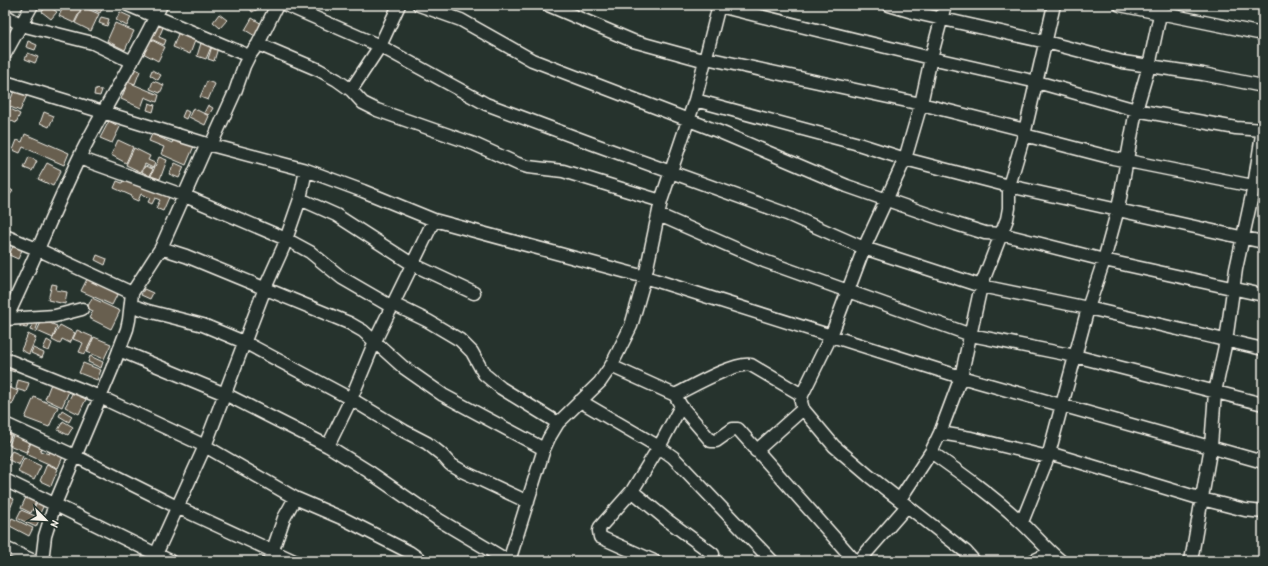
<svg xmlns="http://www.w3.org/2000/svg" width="1268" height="566" font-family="'Patrick Hand',sans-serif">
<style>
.building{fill:#675e50;stroke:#f4f1e8}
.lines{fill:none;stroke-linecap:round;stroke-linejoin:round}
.minor-casing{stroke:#f4f1e8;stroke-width:15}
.minor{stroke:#26332d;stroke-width:12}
</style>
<rect width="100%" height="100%" fill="#26332d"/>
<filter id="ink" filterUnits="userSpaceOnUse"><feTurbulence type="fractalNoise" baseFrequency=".025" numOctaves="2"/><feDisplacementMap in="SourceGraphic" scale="8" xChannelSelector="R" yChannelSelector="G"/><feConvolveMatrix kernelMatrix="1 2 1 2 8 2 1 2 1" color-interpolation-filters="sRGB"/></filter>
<g filter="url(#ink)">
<path class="building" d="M40,5H46L43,10L38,7Z
M47,5L57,12L51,19L42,12Z
M51,5H63L60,10Z
M64,5H78L82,7L74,23L59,16Z
M84,5H104L100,13Z
M248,5H261L262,7L252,12Z
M83,7L99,14L91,31L75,23Z
M120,12L131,17L127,26L116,20Z
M219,14L227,20L220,28L213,22Z
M101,17L109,19L107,26L99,23Z
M252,18L262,24L255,36L245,30Z
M157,22L164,25L159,37L166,40L164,45L149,38Z
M115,23L134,31L125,50L107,41Z
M179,31L196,38L190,54L173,47Z
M148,38L165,47L158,61L141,52Z
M28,41L37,45L35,50L26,47Z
M201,43L211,47L206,59L197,56Z
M212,46L218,48L214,61L208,59Z
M28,53L38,57L35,63L25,59Z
M133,68L140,71L135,84L127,81Z
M152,70L161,75L158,80L150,75Z
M153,81L164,85L160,93L150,89Z
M207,81L215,84L208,100L200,97Z
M128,82L159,95L157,102L145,97L141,108L121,99Z
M95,89L102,90L100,96L94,95Z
M14,91L27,95L20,111L8,106Z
M149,103L155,105L153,112L147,110Z
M208,105L213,108L209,115L204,113Z
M5,106L20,114L16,123L5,118Z
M193,108L209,116L205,125L189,117Z
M185,110L189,112L186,119L182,117Z
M44,112L54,116L49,127L40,123Z
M109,121L120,127L112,143L100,138Z
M25,134L69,153L64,165L23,147L20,153L13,150L17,140L22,142Z
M152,134L172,143L174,138L194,146L186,165L161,154L164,147L149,141Z
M118,140L133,147L126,163L111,155Z
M5,142L10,148L6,151L5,150Z
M134,148L150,156L148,160L155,163L153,168L145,164L141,172L126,165Z
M29,157L37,161L32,171L24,168Z
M159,157L167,160L160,179L151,176Z
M47,163L61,170L53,186L38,179Z
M175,163L184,167L179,178L169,174Z
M145,166L153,169L150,176L142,172Z
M126,175L170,195L163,211L156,208L160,200L155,198L152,204L148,202L150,198L141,194L138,201L131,198L132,196L114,188L117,181L122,183Z
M5,186L13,191L9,196L5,193Z
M5,196L9,198L5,208Z
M13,246L22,250L18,259L9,255Z
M97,255L107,259L105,265L95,260Z
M88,277L119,291L112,305L81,291Z
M52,284L57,285L56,290L67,292L65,304L48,300Z
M144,289L153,293L150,299L141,295Z
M92,298L120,311L111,329L89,318L93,311L87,308Z
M21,318L29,320L27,328L20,327Z
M34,319L39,321L35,332L30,330Z
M42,320L57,326L53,338L37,331Z
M60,325L75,333L70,343L62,339L60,344L52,340Z
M77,330L93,337L85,354L79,352L83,343L73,339Z
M28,334L36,338L29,354L21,350Z
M94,337L111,344L104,359L87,352Z
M47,340L52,343L49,351L43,349Z
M33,348L44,353L42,358L31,353Z
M90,356L103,362L101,368L88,362Z
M5,361L17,365L15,372L5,369Z
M83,363L101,370L97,380L79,373Z
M18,380L29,383L26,392L16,389Z
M52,381L70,389L62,407L45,399Z
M5,386L18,391L12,405L6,402L5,405Z
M73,392L86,399L79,414L65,407Z
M34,397L58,407L49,427L25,418Z
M62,410L72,416L69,422L59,416Z
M63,421L73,427L68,435L58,430Z
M5,429L13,433L8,442L5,441Z
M15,431L32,438L26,452L9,445Z
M33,438L44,443L40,451L49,454L52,447L65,452L58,468L26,454Z
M12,451L23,456L19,465L7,459Z
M24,458L41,466L34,480L18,472Z
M47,464L58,469L51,486L40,481Z
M5,495L14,499L10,509L5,506Z
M27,495L37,499L31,513L21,508Z
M38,500L45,503L40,513L33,510Z
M21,510L40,518L36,527L17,518Z
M12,518L33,528L29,536L8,525Z
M5,554L21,561H5Z"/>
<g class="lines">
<g class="minor-casing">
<path id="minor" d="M128,5L249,56
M286,5L380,46L486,104L596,145L787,214L864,248L981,286L1088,308L1263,349
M419,5L461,20L532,60L720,132L847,186L956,224L985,233L1001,234L1104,260L1263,295
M548,5L633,41L706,61
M715,5L931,58L1037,82L1136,110L1236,128L1263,130
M889,5L916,13L1046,42L1123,62L1203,74L1263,86
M945,5L931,58L921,104L905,159L864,248L831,336L802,395L801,402L803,409L834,446L869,476L966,552L974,561
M1120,5L1263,34
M5,15L21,25L93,43L132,62
M258,44L319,70L337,80L351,90L363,103L377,110L474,144L518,164L528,167L563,171L661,201
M5,54L32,5
M706,58L921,104L1025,130
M5,82L207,144L306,170L363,191L434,220L645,277L961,377L1263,462
M351,90L380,46L399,5
M695,100L855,143L905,159L1009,186L1263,242
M1024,135L1113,158L1263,188
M211,145L235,92L244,66L249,56L258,44L277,5
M79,158L185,196L286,239L310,252L342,278L392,307
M300,199L336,215L412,264L474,293
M659,215L764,261L971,335L1075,356L1263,404
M5,236L37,249L132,293
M161,248L186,256L349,323L363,331L403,367L443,395L544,449
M393,304L428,321L460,340L472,352L484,374L501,388L558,423
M131,305L148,311L203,325L244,342L351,399L404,431L427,443L441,454L450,464L462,471L528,502
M6,319L55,316L82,309
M5,321C31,268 53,212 79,158C104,106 137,58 161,5
M119,350L225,394L328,446L368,471L439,520L508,561
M5,359L100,397L205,446L295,498L344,519L409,552L422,561
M611,366L675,395L681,406L711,441H716L733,429H738L855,561
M675,395C691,387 736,361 751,365L802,395
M580,401L659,447L673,457L772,561
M5,424L75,456L177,507L294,561
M940,433L971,438L1048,457
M328,446L351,399L375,341L434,220
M756,451L803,409
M931,452C962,474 993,496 1021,522C1035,535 1046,549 1061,561
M1049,453L1202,499L1245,510L1263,512
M5,480L170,561
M632,491L667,520L713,554
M900,499L931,452L940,433L961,377L981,286L1007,219L1009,208V186L1024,135L1054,5
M1022,522L1048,457L1088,308L1104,260L1118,209L1136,110L1149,66L1162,5
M5,548L34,561
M42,561L45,536L55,504L112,369L127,329L129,320L132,293L161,248L207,144
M153,561L205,446L265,288L283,248L300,199L306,170
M269,561L284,518L295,498
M509,561L544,449L549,438L558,423L600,382L611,366L631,326L645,277L661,201L695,100L719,5
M654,561L600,537L599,531L600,527L632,491L659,447L681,406
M859,561L907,506
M1033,561L1050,553
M1191,561L1211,446L1215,392L1226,341L1236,269L1254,186L1263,128"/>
</g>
<use href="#minor" class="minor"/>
</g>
</g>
<rect width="1268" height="566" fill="none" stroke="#26332d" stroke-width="20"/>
<rect x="10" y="10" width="1248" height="546" fill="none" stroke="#f4f1e8" stroke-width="1.5" filter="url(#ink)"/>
<g transform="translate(46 520) rotate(114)" stroke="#26332d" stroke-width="3" paint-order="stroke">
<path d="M0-3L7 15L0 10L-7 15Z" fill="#f4f1e8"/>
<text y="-6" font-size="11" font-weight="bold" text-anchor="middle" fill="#f4f1e8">N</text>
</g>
</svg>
